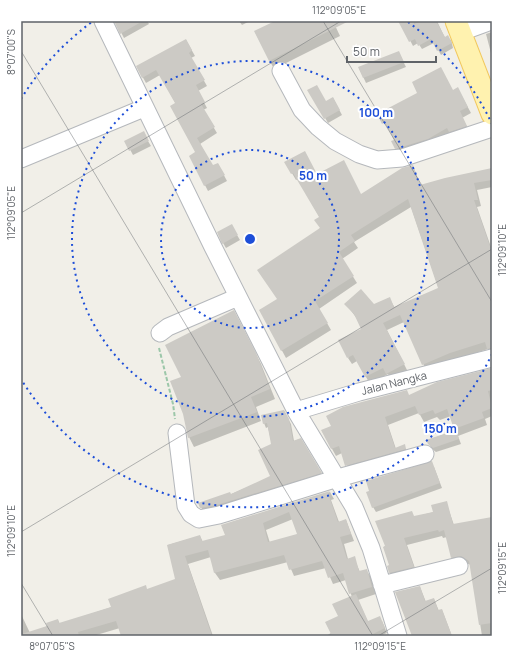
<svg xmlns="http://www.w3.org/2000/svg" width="513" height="657" font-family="Manrope,sans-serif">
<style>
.shadow{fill:#0003;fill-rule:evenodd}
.building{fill:#cccac5;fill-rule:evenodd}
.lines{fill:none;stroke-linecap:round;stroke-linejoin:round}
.minor-casing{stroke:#b5b8bc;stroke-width:19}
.major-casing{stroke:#f2c960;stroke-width:23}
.path{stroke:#9cc7a9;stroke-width:2;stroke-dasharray:4 2;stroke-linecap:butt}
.minor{stroke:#fff;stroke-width:17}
.major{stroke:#fff2af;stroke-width:21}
.ticks{fill:none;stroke:#5f6368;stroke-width:1;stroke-opacity:0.45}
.ring{fill:none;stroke:#1d4ed8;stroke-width:2;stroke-dasharray:2 4}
.labels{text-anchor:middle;stroke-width:4;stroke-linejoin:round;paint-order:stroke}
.street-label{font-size:11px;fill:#5f6368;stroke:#fff}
.centre{fill:#1d4ed8;stroke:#fff;stroke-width:2}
.ring-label{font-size:12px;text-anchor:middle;font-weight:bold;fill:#1d4ed8;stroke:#fff;stroke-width:4;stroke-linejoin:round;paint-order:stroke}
.neatline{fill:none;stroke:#5f6368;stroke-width:1.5}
.ticks-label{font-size:10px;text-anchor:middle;fill:#5f6368}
</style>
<rect width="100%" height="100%" fill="#f1efe8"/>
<path class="shadow" d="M115,21H147L149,24L124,38Z
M239,21H250L242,25Z
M277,21H333L340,36L274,69L255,32Z
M400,21H437L445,38L451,40L453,48L441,55L434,43L422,49L418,43L413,46Z
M492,32V57L486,34Z
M186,40L195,56L191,58L207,86L198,91L207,108L203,110L217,133L200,144L213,167L218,164L227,181L208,191L190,156L197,152L176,104L160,75L146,83L137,67Z
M401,57L406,67L366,83L359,68Z
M458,89L471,113L462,118L470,132L399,154L396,148L395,140L379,114Z
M309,90L326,102L333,98L342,115L328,123Z
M143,133L151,146L133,155L126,142Z
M286,163L361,195L413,166L421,186L492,169V187L477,190L481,206L477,207L492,250V356L488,349L454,360L427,372L404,322L387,330L408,372L391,380L388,374L370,384L357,361L352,364L348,358L363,330L358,320L346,304L374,305L389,298L395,308L439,289L411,207L354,242L358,248L342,259L357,283L319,309L331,330L286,358L260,310L278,300L320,228V218L298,179L296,180Z
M231,225L240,240L226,248L223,243Z
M239,321L261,364L275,399L256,407L261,421L194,447L189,437L183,377Z
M492,369V416L485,419L487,425L458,436L461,444L436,452L432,449L427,440L456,431L451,416L440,420L437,417L424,422L419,413L388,425L396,449L404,446L408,453L350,472L342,453L336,456L322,431L409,396Z
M284,411L291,424L294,441L300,439L323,477L203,511L201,507L271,477L272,445L268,427L266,428L264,423Z
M434,467L442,488L376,512L373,507Z
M330,492L334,499L331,500L339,522L346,520L354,541L344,544L348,559L354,558L360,572L366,570L371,577L376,594L358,600L368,622L382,621L387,633L380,636H326L331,633L339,617L352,597L346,580L333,584L326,568L294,576L288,562L220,580L215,573L211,557L188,564L213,636H122L120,628L93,636H21V614L30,633L48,626L58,620L60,624L112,607L147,590L176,580L168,545L200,536L203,542L226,536L222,526ZM293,519L299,534L270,543L266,530Z
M446,502L454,525L492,518V636H482L471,565L466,563L455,564L452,557L447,537L443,538L442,536L407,545L417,574L394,579L390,573V566L384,547L414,517L434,512Z
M420,587L426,602L434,599L439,611L442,610L452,636H413L396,593Z"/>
<path class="building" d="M114,21H143L120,34Z
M275,21H349L269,61L254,31Z
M398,21H414V24L421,21H436L445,37L448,35L452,43L437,51L431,39L418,46L415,39L409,42Z
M186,39L192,50L189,53L205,80L196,85L205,102L201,104L215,127L197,138L213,165L218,163L225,175L204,186L189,156L195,152L170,106L175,103L156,70L142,78L136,66Z
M399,51L404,62L363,78L358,67Z
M441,67L453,90L458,87L468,107L460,111L467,126L449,132L447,128L428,139L395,149L391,141L394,140L385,122L382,124L377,114L417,93L412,82Z
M317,85L326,101L333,97L340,110L324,119L307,90Z
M144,131L149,141L129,151L124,141Z
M305,151L317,174L344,160L361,194L402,168L413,165L420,185L445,178L492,168V180L474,183L478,200H474L492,252V348L487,349L485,342L450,353L422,365L400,315L383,323L405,364L386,374L383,368L365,377L353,355L347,358L338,340L361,329L354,314L344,304L361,289L374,304L390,297L394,307L438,288L408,199L351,235L355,241L339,252L354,276L315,301L328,323L281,351L259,310L277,299L257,270L320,228L314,220L319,217L293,173L291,174L284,162Z
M232,224L238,235L222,244L217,232Z
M234,310L256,353L270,389L251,397L257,412L188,438L183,414L170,381L181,377L165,345Z
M492,368V390L488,391L492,408L482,412L484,418L454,429L447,409L435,414L433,410L419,415L415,406L385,417L395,448L405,444L406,449L345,466L339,446L331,449L321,430L331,426L326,416L343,407L407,390L409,395L437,382Z
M284,410L289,419L293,441L301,438L322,473L217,505L200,508L198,503L230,492L231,494L270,476L258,450L271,444L267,423L263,424L261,415Z
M456,430L459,439L433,448L428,444L426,440Z
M432,461L440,483L372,508L366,492L369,491L366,481Z
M330,491L328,493L338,522L346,519L351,534L340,537L347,559L355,556L359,571L367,569L372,587L349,594L343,573L328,578L322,561L289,570L284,555L214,573L208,550L185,556L212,636H121L116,621L78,632L79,636H22V634L47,626L46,623L58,619L59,623L111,607L108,599L146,585L147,589L175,579L167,545L200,535L202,541L225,535L221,525ZM289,512L297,534L268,542L263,523Z
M447,501L453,524L492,517V623L479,625L469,561L461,556L451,558L444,530L439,532L438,530L404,538L414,567L389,573L387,566L389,565L383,547L385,546L375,521L412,511L414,516L433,512L431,505Z
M420,586L425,601L434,598L438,610L442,609L452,636H412L395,592Z
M356,594L368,621L380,616L385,628L369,636H332L325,622L338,616L332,604Z"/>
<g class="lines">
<g class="minor-casing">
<path id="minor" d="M103,21L213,247L296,411L354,507L371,548L398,636
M461,32L491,21
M281,71L302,110L318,127L335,141L359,154L377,160L402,158L492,128
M21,159L144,108
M160,333L168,327L238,297
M296,411L359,392L492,358
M177,433L186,506L191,514L199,519L219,515L338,478L425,454
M382,585L459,566"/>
</g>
<g class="major-casing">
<path id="major" d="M456,21L492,114"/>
</g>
<path class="path" d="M159,348L173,404L175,419"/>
<use href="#minor" class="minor"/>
<use href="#major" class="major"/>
</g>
<path class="ticks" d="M323,21L492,302M21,51L373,636M21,213L341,21M21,532L492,249M21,583L53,636M378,636L492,568"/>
<g class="ring">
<circle cx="250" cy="239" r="89"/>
<circle cx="250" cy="239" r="178"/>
<path d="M492 354A268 268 0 0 1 21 379M21 99A268 268 0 0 1 92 22M408 22A268 268 0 0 1 492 124"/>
</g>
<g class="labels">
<g class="street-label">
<text transform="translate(394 383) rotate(-14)" y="4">Jalan Nangka</text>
</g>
</g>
<circle cx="250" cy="239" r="6" class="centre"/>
<g class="ring-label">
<text x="376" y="117">100 m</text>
<text x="313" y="180">50 m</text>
<text x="440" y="433">150 m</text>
</g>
<rect width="513" height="657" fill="none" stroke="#ffffff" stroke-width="44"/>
<path d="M347 56v6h89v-6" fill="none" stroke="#5f6368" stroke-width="2"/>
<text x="353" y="56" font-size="12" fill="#5f6368" stroke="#ffffff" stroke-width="3" paint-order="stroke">50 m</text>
<rect x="22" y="22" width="469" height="613" class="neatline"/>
<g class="ticks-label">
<text x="339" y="14">112°09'05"E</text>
<text transform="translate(11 52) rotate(-90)" y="4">8°07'00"S</text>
<text transform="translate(11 213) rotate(-90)" y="4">112°09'05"E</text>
<text transform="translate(502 250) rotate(-90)" y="4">112°09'10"E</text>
<text transform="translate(11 531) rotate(-90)" y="4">112°09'10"E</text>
<text transform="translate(502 568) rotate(-90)" y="4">112°09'15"E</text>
<text x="52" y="650">8°07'05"S</text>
<text x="380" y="650">112°09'15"E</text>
</g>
</svg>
